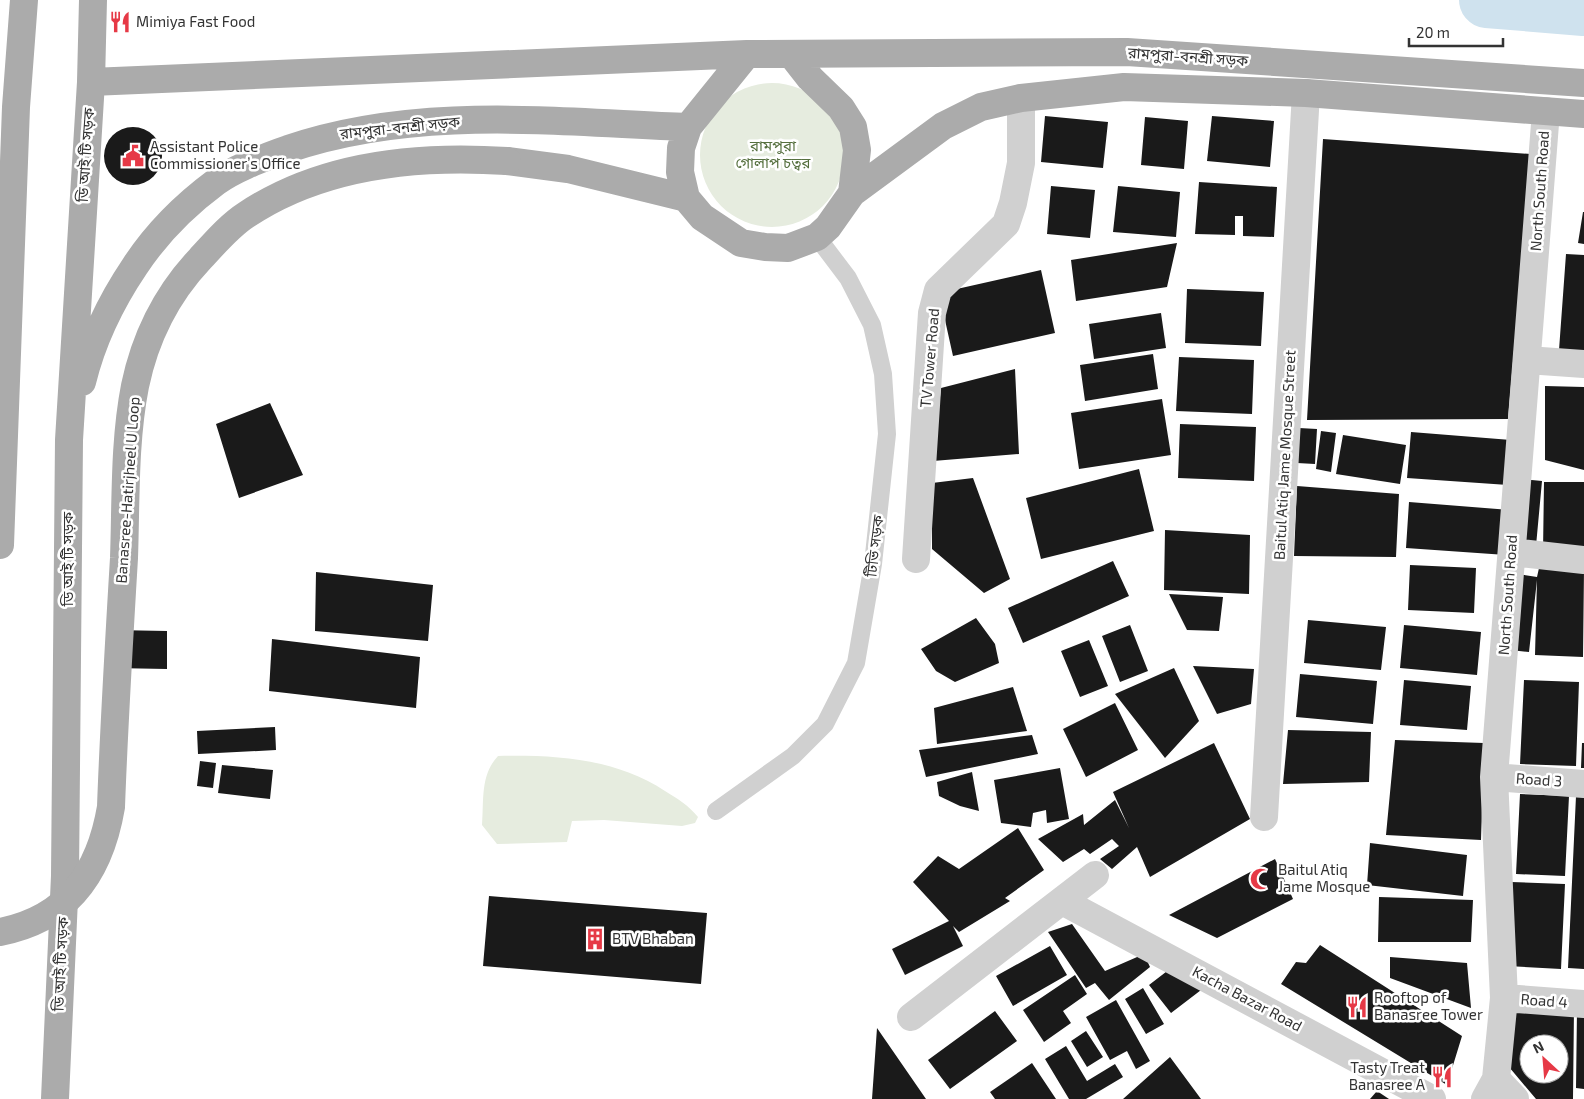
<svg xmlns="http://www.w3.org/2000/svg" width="1584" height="1099" font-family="'Exo 2','Noto Sans Bengali',sans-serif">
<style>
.green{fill:#e6ecdf}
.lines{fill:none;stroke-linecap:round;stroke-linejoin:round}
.river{stroke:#cfe2ee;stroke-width:56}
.building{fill:#1a1a1a;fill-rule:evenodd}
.service{stroke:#d0d0d0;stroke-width:18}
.minor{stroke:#d0d0d0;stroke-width:28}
.primary{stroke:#ababab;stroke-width:28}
.primary-bridge{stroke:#ababab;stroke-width:28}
.labels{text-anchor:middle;stroke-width:5;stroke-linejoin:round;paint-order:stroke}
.poi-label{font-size:15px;fill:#333;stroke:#fff;text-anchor:start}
.street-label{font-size:15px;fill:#333;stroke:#fff}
.park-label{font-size:15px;fill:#56703f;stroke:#fff}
</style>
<rect width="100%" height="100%" fill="#fff"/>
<path class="green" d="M700 155a72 72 0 1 1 144 0a72 72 0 1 1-144 0Z
M498,756C556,755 615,758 665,791C678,799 688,805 698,817L695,823L682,826L604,820L572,821L567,842L497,844L482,825C484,801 480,775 498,756Z"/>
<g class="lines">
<path class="river" d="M1487,0L1584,8"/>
</g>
<path class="building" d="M1045,116L1108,122L1103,168L1041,162Z
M1212,116L1274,121L1270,167L1207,161Z
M1145,117L1188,121L1184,169L1141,165Z
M104 156a29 29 0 1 1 58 0a29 29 0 1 1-58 0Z
M1323,139L1531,154L1508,419L1307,420Z
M1199,182L1277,187L1274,237L1243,236V216H1235V235L1195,234Z
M1051,186L1095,190L1090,238L1047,234Z
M1118,186L1180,192L1176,237L1113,232Z
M1583,212H1584V244L1578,243Z
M1177,243L1167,287L1076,301L1071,260Z
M1566,254L1584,255V351L1559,350Z
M1041,270L1055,333L953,356L939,293Z
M1187,289L1264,292L1261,346L1185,343Z
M1161,313L1166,348L1094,359L1089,324Z
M1153,354L1158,389L1085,401L1080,365Z
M1179,357L1254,360L1252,414L1176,411Z
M1015,369L1019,454L933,461L941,388Z
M1545,386L1584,387V470L1545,460Z
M1162,399L1171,455L1079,469L1071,413Z
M270,403L303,475L239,498L216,424Z
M1180,424L1256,427L1254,481L1178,478Z
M1299,428L1317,429L1315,464L1297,463Z
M1321,431L1336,433L1331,472L1316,469Z
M1411,432L1511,440L1508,485L1407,478Z
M1343,435L1406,445L1400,484L1336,474Z
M1139,469L1154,531L1041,559L1026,498Z
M973,478L1010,579L984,593L932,549V483Z
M1522,479L1542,481L1536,546L1517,544Z
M1544,482H1584V553L1543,552Z
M1297,486L1399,494L1396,557L1294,556Z
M1409,502L1510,510L1506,555L1406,548Z
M1165,530L1250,535L1249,594L1164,590Z
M1113,561L1129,596L1023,643L1008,608Z
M1410,565L1476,568L1474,613L1408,610Z
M1539,568L1584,570L1583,657L1535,655L1537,580L1529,652L1510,650L1518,574L1537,577Z
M316,572L433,585L428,641L315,631Z
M1169,594L1223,597L1219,631L1187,630Z
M976,618L995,644L999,663L955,682L936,671L921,649Z
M1308,620L1386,627L1381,670L1304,663Z
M1130,625L1148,671L1120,682L1102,636Z
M1404,625L1481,632L1477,675L1400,668Z
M114,630L167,631V669L113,668Z
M272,639L420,657L416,708L269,691Z
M1089,640L1108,686L1080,697L1061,651Z
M1193,666L1254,669L1251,704L1217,714Z
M1174,668L1199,721L1165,758L1115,694Z
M1300,674L1377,681L1373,724L1296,717Z
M1404,680L1471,686L1467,730L1400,725Z
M1524,680L1579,682L1576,766L1520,764Z
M1013,687L1027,731L937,744L934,708Z
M1115,703L1138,750L1086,777L1063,729Z
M275,727L276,750L198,754L197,731Z
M1288,730L1371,732L1369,782L1283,784Z
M1032,735L1038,754L926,777L919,750Z
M1395,740L1484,743L1481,840L1386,835Z
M1214,743L1250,819L1150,877L1137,847L1112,869L1100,859L1119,846L1112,839L1090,854L1084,849L1063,862L1038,839L1083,814L1084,825L1115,800L1129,828L1113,792Z
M1582,743H1584V768H1581Z
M200,761L216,763L213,788L197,786Z
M222,765L273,770L270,799L218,793Z
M1060,768L1069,819L1047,823L1046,810L1033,813L1031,827L1001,823L994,780Z
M972,772L979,811L960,806L939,796L937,782Z
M1520,794L1569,796L1565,876L1516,874Z
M1576,796H1584V969L1568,968Z
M1018,828L1044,870L1005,898L1010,901L959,932L953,926L963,946L905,975L892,949L949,921L913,882L938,856L959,869Z
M1370,843L1467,855L1463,896L1367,885Z
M1275,859L1293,899L1217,938L1169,915Z
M1511,882L1565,884L1561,969L1507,966Z
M489,896L707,913L701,984L483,966Z
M1379,897L1473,900L1471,942H1378Z
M1072,924L1105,971L1144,954L1150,967L1109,1000L1095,983L1086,988L1048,932Z
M1320,945L1462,1036L1447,1085L1281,984L1296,962L1306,963Z
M1050,946L1067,975L1013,1006L996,976Z
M1390,957L1467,963L1471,1008L1390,978Z
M1175,965L1205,987L1171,1013L1149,985Z
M1075,975L1087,994L1063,1011L1071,1023L1044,1042L1023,1010Z
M1143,988L1164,1024L1146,1034L1125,999Z
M1116,1000L1150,1061L1136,1069L1127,1051L1110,1060L1086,1017Z
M1508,1008H1574L1573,1099H1536L1504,1061ZM1529,1044H1559V1074H1529Z
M1577,1010H1584V1089L1576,1088Z
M995,1011L1017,1041L950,1089L928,1060Z
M877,1028L926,1099H872Z
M1086,1031L1103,1057L1087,1067L1071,1041Z
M1066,1046L1087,1081L1115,1064L1123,1077L1086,1099H1069L1045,1059Z
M1170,1057L1201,1099H1123Z
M1032,1063L1056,1099H995L990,1092Z
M1377,1091L1389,1099H1370Z"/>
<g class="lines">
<path class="service" d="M716,811L793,756L825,724L856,663L873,564L887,434L883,374L872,325L848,278L817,237"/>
<path class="minor" d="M1527,360L1584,364
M1512,552L1584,560
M916,559L932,313L938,290L1006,224L1013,203L1021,163V98
M1494,777L1584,784
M1264,817L1306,93
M1062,901L1432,1099
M1504,998L1584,1004
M911,1017L1095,875
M1496,1079L1515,1099
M1485,1099L1496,1079L1504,998L1494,777L1546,111"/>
<path class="primary" d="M792,55L810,78L841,108L853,127L857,150L852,193L828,227L817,237L788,248L765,247L741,243L702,217L686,198L680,172L681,148L688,127L747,54L1127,52L1584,83
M91,82L747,54
M507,161L568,169L686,198
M852,193L943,126L981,107L1021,98L1124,87L1306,93L1584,114
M82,382C92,341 112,300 135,266C156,234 185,205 216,182C237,167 264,158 288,149C417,105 555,122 688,127
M0,545L16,107L24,0
M55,1099L65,876L69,440L91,82L93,0"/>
<path class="primary-bridge" d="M0,932C68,919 100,872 111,807C114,724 119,641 124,558C126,502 124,442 135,386C145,338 167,294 200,259C214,244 229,226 246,215C322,164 418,155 507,161"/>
</g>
<defs>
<g id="restaurant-bare" transform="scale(1.725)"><path d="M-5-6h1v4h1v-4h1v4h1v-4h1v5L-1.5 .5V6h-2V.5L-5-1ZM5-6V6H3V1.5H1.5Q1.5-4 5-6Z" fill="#e63946" stroke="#fff" stroke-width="2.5" paint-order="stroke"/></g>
<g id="civic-bare" transform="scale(1.725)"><path d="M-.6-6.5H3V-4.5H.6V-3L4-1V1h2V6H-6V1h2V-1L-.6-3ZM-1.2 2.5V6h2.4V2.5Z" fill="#e63946" stroke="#fff" stroke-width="2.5" paint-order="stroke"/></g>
<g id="mosque-bare" transform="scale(1.725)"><path d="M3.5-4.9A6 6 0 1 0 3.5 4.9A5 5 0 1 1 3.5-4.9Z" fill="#e63946" stroke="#fff" stroke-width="2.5" paint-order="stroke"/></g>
<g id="building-bare" transform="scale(1.725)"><path d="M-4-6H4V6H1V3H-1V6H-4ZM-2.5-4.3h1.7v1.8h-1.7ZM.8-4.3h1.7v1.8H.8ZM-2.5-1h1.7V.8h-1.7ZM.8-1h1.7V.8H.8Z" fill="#e63946" stroke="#fff" stroke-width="2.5" paint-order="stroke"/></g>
</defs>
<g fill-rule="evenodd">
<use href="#restaurant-bare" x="120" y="22"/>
<use href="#civic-bare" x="133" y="156"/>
<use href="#mosque-bare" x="1261" y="879"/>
<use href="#building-bare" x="595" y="939"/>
<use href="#restaurant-bare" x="1357" y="1007"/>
<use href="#restaurant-bare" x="1442" y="1077"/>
</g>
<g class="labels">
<g class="poi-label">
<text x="136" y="27">Mimiya Fast Food</text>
<text x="150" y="152">Assistant Police<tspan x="150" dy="17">Commissioner’s Office</tspan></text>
<text x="1278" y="875">Baitul Atiq<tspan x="1278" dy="17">Jame Mosque</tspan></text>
<text x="612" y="944">BTV Bhaban</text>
<text x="1374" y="1003">Rooftop of<tspan x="1374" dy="17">Banasree Tower</tspan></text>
<text x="1425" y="1073" text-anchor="end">Tasty Treat<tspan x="1425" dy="17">Banasree A</tspan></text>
</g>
<g class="street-label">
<text transform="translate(1188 57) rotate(4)" y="5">রামপুরা-বনশ্রী সড়ক</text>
<text transform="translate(400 128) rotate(-6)" y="5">রামপুরা-বনশ্রী সড়ক</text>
<text transform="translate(86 155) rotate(-86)" y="5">ডি আই টি সড়ক</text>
<text transform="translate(1540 191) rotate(-86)" y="5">North South Road</text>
<text transform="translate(930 358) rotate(-85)" y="5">TV Tower Road</text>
<text transform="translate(1285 455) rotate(-87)" y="5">Baitul Atiq Jame Mosque Street</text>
<text transform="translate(128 490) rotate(-86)" y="5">Banasree-Hatirjheel U Loop</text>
<text transform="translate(875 546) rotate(-83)" y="5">টিভি সড়ক</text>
<text transform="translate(68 559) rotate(-90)" y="5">ডি আই টি সড়ক</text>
<text transform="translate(1508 595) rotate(-86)" y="5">North South Road</text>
<text transform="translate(1539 780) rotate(4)" y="5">Road 3</text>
<text transform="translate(61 964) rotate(-87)" y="5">ডি আই টি সড়ক</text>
<text transform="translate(1247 999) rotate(28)" y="5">Kacha Bazar Road</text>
<text transform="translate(1544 1001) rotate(4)" y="5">Road 4</text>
</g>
<g class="park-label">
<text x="773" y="151">রামপুরা<tspan x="773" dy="17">গোলাপ চত্বর</tspan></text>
</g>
</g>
<g transform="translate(1544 1059) rotate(334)"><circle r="24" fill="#ffffff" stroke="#adadad"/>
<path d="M0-4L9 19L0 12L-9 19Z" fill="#e63946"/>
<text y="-8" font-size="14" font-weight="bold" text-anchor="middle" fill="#333333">N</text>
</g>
<path d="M1409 38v8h94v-8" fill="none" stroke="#333333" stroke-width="2.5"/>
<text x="1416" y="38" font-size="15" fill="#333333" stroke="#ffffff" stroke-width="4" paint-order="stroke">20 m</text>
</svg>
